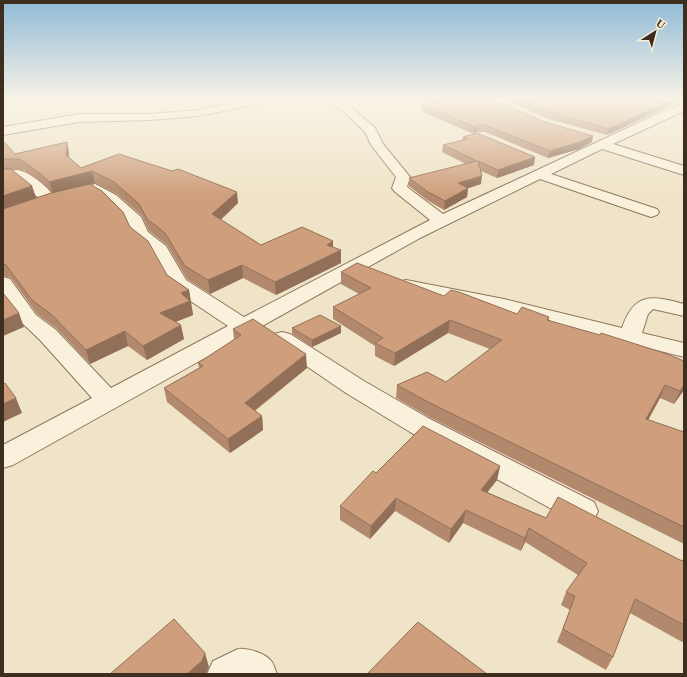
<svg xmlns="http://www.w3.org/2000/svg" width="687" height="677" font-family="Georgia,serif">
<style>
.lines{fill:none;stroke-linecap:round;stroke-linejoin:round}
.minor-casing{stroke:#8d765c;stroke-width:2}
.minor{fill:#faf1dc;fill-rule:evenodd}
.wall{fill:#b2896c;fill-rule:evenodd}
.shaded-wall{fill:#916f58}
.building{fill:#cf9f7d;stroke:#916f58}
</style>
<rect width="100%" height="100%" fill="#f0e4c8"/>
<g class="lines">
<g class="minor-casing">
<path id="minor" d="M245,100H267L262,103L198,116L150,120L79,122L3,135V127L79,114H150L198,110Z
M325,100H339L351,107L375,128L383,144L410,177L407,187L443,214L655,115L684,104V111L613,144L684,166V175L602,149L551,174L657,209L659,212L657,215L651,217L645,215L540,179L420,238L13,465L3,468V445L92,398L40,340L22,323L3,297V277L10,279L36,315L56,330L111,388L228,326L171,288L152,253L134,238L127,223L106,201L93,194L78,199L73,197L70,194L73,191L95,184L116,195L141,217L148,232L166,246L186,280L244,317L430,220L394,191L392,188L396,177L371,145L365,132L343,111Z
M514,100L513,102L498,106L493,103L496,100Z
M18,170C32,173 49,188 57,200L54,203L3,222V211L39,198L15,179H3V171Z
M406,280L504,299L622,328C634,292 652,295 684,304V316L653,309L648,314L642,333L684,343V357L503,311L399,290L396,286L399,282Z
M282,332L290,334L364,381L428,418L594,502L598,511L594,520L583,523L572,520L410,432L346,393L274,344L271,339L274,334Z
M238,649C248,648 266,653 272,662C274,665 275,670 277,674H207L213,661Z"/>
</g>
<use href="#minor" class="minor"/>
</g>
<path class="wall" d="M421,100H495L592,142L579,149L548,158L485,132H476L474,134L422,112V105L430,104Z
M504,100H682L607,135L549,119Z
M463,137L534,165L497,178L481,171V184L468,188L467,197L444,210L427,200L409,186V178L466,164L442,152L443,145L462,140Z
M3,141L15,154L67,142L69,153V158L81,168L238,203L221,220L261,245L333,241V247L341,263L276,295L243,278L210,294L187,279L167,245L149,231L142,216L117,194L95,183L80,186L130,227L167,275L189,290L193,315L175,322L184,339L147,360L128,346L90,364L57,329L37,314L11,278L3,276ZM11,170H24L46,186L52,193L10,207L36,198L32,186Z
M341,272L444,296L517,314L549,317V320L684,390L674,404L660,398L648,420L684,432V544L429,417L396,398L397,385L446,382L490,349L448,333L394,366L375,356V346L333,319V307L359,294L341,284Z
M341,326V333L312,347L292,334V328Z
M233,329L307,368L255,411L262,416L263,430L230,453L167,402L164,388L199,368L198,363L234,340Z
M500,466L497,480L487,492L546,518L684,561V643L630,613L613,657L606,670L557,642L570,610L561,605L566,592L578,575L525,542L521,551L463,523L449,543L395,511L370,539L340,520V506L376,473Z"/>
<path class="shaded-wall" d="M671,100H682L607,135L609,129Z
M477,125L476,132L474,134L475,127Z
M593,136L592,142L579,149L548,158L550,151Z
M67,142L69,153L68,166L66,155Z
M535,157L534,165L497,178L498,170Z
M92,171L95,183L53,193L49,182Z
M482,176L481,184L457,192L458,183Z
M32,186L36,198L3,209V196Z
M468,188L467,197L444,210L445,201Z
M237,192L238,203L213,226L212,214Z
M333,241V254L341,250V263L276,295L275,282L327,245Z
M242,265L243,278L210,294L208,280Z
M189,290L193,315L163,327L160,313L181,293Z
M19,313L24,327L3,336V320Z
M450,320L448,333L394,366L395,353Z
M181,325L184,339L147,360L143,346Z
M341,326V333L312,347V340Z
M125,331L128,346L90,364L86,350Z
M306,354L307,368L246,417L245,403Z
M665,385L660,398L641,433L646,419Z
M684,385V390L674,404L680,391Z
M16,398L22,413L3,422V404Z
M262,416L263,430L230,453L228,439Z
M500,466L497,480L479,503L481,490Z
M396,498L395,511L370,539L371,526Z
M466,510L463,523L449,543L451,529Z
M529,528L525,542L521,551L525,538Z
M205,653L209,667L206,674H187Z"/>
<path class="building" d="M437,100H495L542,121L593,136L580,142L550,151L485,125H477L475,127L422,105L441,102Z
M520,100H671L609,129L551,112Z
M477,133L535,157L498,170L478,161L482,176L458,183L468,188L445,201L428,192L409,178L477,161L443,145L468,139L463,137Z
M3,141L15,154L67,142L66,155L81,168L119,154L172,171L178,169L237,192L212,214L261,245L302,227L333,241L327,245L341,250L275,282L242,265L208,280L185,266L165,233L147,219L139,204L114,182L92,171L49,182L42,175L20,159H3Z
M3,169H11L32,186L3,196Z
M90,184L102,191L123,212L130,227L148,241L167,275L189,290L181,293L190,301L160,313L181,325L143,346L125,331L86,350L52,315L32,300L6,265L3,264V209L51,193Z
M357,263L444,296L451,290L459,292L517,314L522,307L549,317L547,320L600,335L601,333L667,354L684,361V385L680,391L665,385L646,419L684,432V527L430,403L397,385L427,372L446,382L502,340L450,320L395,353L375,343L383,338L333,307L371,288L341,272Z
M3,293L19,313L3,320Z
M320,315L341,326L312,340L292,328Z
M253,319L306,354L245,403L262,416L228,439L164,388L203,366L198,363L241,335L233,329Z
M5,383L16,398L3,404V384Z
M423,426L500,466L481,490L546,518L558,497L680,560L684,561V625L635,599L613,657L563,629L575,596L566,592L587,563L529,528L525,538L466,510L451,529L396,498L371,526L340,506L373,471L376,473Z
M174,619L205,653L202,661L187,674H110Z
M418,622L487,674H367Z"/>
<linearGradient id="sky" x2="0" y2="1"><stop stop-color="#8fbad6"/><stop offset="0.51" stop-color="#f8f3e6"/><stop offset="1" stop-color="#f8f3e6" stop-opacity="0"/></linearGradient>
<rect width="687" height="195" fill="url(#sky)"/>
<rect width="687" height="677" fill="none" stroke="#3d2e20" stroke-width="8"/>
<g transform="translate(655 32) rotate(36)" stroke="#f7eed8" stroke-width="3" paint-order="stroke">
<path d="M0-3L7 15L0 10L-7 15Z" fill="#3d2e20"/>
<text y="-6" font-size="11" font-weight="bold" text-anchor="middle" fill="#3d2e20">U</text>
</g>
</svg>
